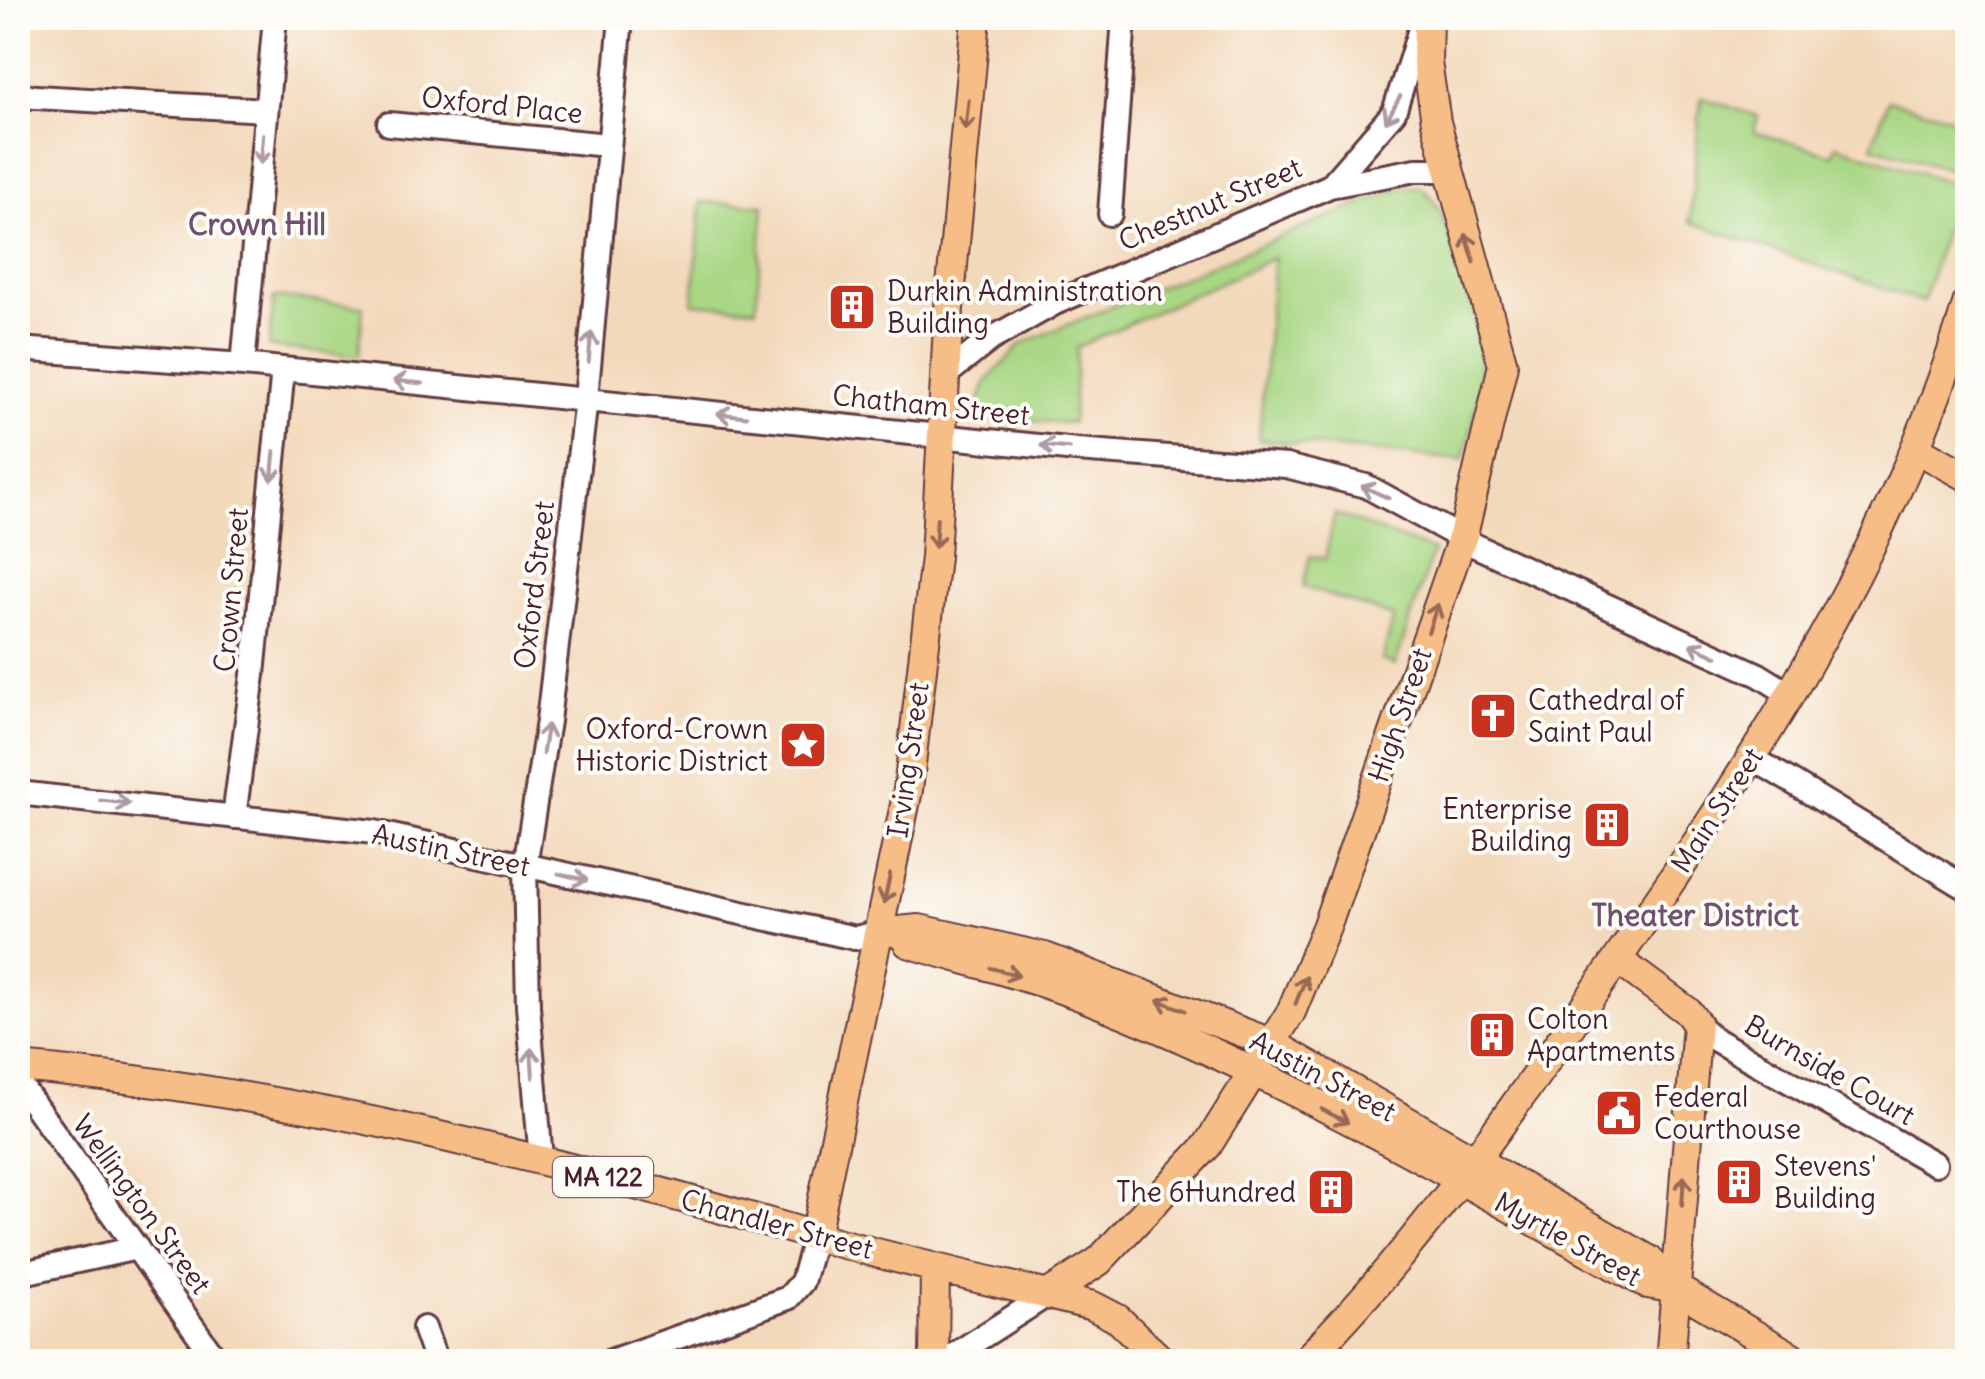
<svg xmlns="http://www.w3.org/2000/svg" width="1985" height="1379" font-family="Delius,sans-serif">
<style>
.green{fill:#a9d784;stroke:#7a7b58;stroke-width:2.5}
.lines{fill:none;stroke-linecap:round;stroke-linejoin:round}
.minor-casing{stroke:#633b41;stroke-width:28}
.major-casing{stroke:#633b41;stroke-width:32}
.minor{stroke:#fff;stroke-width:22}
.major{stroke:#f6be86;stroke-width:28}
.oneway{stroke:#ae9aa0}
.oneway2{stroke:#976754}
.labels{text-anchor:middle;stroke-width:8;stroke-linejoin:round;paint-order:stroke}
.shield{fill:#fdfcf7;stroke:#806168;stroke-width:2.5}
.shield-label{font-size:25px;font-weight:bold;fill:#4a1f2b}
.street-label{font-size:28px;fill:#4a1f2b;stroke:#fdfcf7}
.poi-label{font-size:28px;fill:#4a1f2b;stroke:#fdfcf7;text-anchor:start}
.neighbourhood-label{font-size:30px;font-weight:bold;fill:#70516e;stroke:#fdfcf7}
</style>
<rect width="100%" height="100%" fill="#fdfcf7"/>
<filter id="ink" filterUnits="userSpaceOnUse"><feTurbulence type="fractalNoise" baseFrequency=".01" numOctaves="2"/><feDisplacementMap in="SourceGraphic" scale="20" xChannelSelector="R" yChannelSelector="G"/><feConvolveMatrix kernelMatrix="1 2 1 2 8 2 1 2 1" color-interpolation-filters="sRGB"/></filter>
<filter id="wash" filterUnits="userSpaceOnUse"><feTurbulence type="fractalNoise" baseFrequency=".0048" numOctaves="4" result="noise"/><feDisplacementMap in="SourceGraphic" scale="40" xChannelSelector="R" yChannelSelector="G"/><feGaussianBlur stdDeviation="2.25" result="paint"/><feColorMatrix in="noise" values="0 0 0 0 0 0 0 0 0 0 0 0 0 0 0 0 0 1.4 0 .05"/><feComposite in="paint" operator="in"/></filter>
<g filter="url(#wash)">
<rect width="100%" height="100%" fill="#f3d9bb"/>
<path class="green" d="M1701,98L1758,116L1754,132L1833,155L1836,145L1958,185L1923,302L1690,222Z
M1888,100L1947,116L1962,125L1967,148L1959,172L1872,146Z
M1402,187L1422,188C1441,203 1446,228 1453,250C1484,337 1491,369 1463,460L1259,440L1274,258L1077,347L1072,423L973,418L987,381L1021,344Z
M701,202L764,205L756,308L693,303Z
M274,297L363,306L359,356L269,347Z
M1335,514L1433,551L1395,665L1382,660L1394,617L1303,587L1310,556L1325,559Z"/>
</g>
<g filter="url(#ink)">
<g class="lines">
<g class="minor-casing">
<path id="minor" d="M18,96L266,110
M389,124L608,145
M1330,186L1416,170H1448
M1110,214L1124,18
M18,349L243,365L1077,450L1286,466L1366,486L1478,547L1759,675L1791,695
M243,365L275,18
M944,376L991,339L1055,303L1330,186L1394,112L1421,26
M1751,757L1968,889
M18,793L374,832L855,938L878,933
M234,817L253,675L283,369
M1697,1024L1714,1039L1935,1164
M18,1082L218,1362
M541,1160L528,1006L525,866L548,721L586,399L621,18
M18,1274L137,1248
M424,1328L436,1362
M608,1362L788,1298L802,1282L815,1236
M943,1362L1047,1295"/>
</g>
<g class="major-casing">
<path id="major" d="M1915,448L1968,477
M878,933L919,929L1045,957L1271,1043L1649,1260L1677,1289L1801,1362
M908,943C967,961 1026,975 1083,997C1279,1073 1464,1182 1647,1284L1677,1289
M1618,960L1687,1011L1697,1024L1670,1362
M18,1067C290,1091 553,1159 815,1236C907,1263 1001,1283 1093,1306L1118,1319L1163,1362
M815,1236L908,790L935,557L949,308L976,18
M1047,1295L1099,1261L1207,1146L1291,1012L1327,925L1463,535L1503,365L1436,122L1427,62L1428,18
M934,1362L935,1268
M1304,1362C1414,1251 1502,1125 1590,998C1742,782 1892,557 1968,301"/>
</g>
<use href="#minor" class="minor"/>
<use href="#major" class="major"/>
</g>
<defs><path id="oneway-shaft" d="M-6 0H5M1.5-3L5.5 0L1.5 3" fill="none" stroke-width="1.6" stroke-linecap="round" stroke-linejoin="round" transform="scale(2.5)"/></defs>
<g class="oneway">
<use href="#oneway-shaft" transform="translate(1393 109) rotate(119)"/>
<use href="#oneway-shaft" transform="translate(262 149) rotate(95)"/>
<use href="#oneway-shaft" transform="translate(590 347) rotate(-85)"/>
<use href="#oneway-shaft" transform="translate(408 382) rotate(-174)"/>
<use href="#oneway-shaft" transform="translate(732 415) rotate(-174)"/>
<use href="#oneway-shaft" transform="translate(1055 447) rotate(-174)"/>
<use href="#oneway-shaft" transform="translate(273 466) rotate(95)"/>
<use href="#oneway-shaft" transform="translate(1375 492) rotate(-156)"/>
<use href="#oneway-shaft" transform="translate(1704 650) rotate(-155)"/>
<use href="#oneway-shaft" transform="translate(545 739) rotate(-81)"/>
<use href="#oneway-shaft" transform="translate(115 802) rotate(6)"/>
<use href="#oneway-shaft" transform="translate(573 877) rotate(13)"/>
<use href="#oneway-shaft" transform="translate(532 1063) rotate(-94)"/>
</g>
<g class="oneway2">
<use href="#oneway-shaft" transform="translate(967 115) rotate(96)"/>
<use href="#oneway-shaft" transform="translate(1470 248) rotate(-107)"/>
<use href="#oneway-shaft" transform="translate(936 533) rotate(93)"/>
<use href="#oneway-shaft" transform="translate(1433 618) rotate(-71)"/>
<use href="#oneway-shaft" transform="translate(887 889) rotate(102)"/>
<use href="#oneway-shaft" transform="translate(1005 972) rotate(16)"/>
<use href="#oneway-shaft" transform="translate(1301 990) rotate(-68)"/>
<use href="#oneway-shaft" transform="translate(1171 1005) rotate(-159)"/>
<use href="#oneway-shaft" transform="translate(1335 1116) rotate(27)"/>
<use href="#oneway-shaft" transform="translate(1683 1191) rotate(-86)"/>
</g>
</g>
<defs>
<g id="building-square" transform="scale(2.5)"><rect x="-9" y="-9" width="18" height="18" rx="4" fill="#c8321e" stroke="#fdfcf7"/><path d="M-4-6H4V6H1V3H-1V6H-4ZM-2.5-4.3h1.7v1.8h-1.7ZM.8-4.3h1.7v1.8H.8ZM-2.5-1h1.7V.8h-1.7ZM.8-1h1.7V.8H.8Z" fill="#fff"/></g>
<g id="church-square" transform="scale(2.5)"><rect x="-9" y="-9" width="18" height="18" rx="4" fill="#c8321e" stroke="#fdfcf7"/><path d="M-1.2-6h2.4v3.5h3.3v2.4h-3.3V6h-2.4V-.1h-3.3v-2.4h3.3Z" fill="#fff"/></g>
<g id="sight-square" transform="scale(2.5)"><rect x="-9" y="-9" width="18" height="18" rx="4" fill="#c8321e" stroke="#fdfcf7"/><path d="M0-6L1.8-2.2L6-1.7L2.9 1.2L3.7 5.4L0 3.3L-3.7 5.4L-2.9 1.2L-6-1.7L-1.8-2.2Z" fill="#fff"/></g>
<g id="civic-square" transform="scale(2.5)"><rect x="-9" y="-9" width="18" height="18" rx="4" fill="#c8321e" stroke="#fdfcf7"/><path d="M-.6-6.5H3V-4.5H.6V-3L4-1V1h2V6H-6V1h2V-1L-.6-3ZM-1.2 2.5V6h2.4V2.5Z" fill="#fff"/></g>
</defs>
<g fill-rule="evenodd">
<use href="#building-square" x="852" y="307"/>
<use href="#church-square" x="1493" y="716"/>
<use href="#sight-square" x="803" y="745"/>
<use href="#building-square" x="1607" y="825"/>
<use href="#building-square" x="1492" y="1035"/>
<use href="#civic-square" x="1619" y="1113"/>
<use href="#building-square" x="1739" y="1182"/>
<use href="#building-square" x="1331" y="1192"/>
</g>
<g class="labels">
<rect class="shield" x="553" y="1157" width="100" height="40" rx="8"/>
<g class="shield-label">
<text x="603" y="1186">MA 122</text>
</g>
<g class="street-label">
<text transform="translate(502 105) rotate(6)" y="10">Oxford Place</text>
<text transform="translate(1210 204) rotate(-23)" y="10">Chestnut Street</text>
<text transform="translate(931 405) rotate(6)" y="10">Chatham Street</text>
<text transform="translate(534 585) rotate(-83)" y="10">Oxford Street</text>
<text transform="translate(231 590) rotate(-85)" y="10">Crown Street</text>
<text transform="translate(1400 715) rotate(-71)" y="10">High Street</text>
<text transform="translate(908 760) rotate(-82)" y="10">Irving Street</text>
<text transform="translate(1717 810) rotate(-57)" y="10">Main Street</text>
<text transform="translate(451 850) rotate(12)" y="10">Austin Street</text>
<text transform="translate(1830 1070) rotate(30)" y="10">Burnside Court</text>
<text transform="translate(1323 1076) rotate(28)" y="10">Austin Street</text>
<text transform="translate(142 1204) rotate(54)" y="10">Wellington Street</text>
<text transform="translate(777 1224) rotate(15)" y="10">Chandler Street</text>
<text transform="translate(1568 1239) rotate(29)" y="10">Myrtle Street</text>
</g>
<g class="poi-label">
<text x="887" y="301">Durkin Administration<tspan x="887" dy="32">Building</tspan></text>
<text x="1528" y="710">Cathedral of<tspan x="1528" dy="32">Saint Paul</tspan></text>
<text x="768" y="739" text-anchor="end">Oxford-Crown<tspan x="768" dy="32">Historic District</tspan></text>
<text x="1572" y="819" text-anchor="end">Enterprise<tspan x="1572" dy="32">Building</tspan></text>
<text x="1527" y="1029">Colton<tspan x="1527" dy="32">Apartments</tspan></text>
<text x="1654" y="1107">Federal<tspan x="1654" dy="32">Courthouse</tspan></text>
<text x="1774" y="1176">Stevens'<tspan x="1774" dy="32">Building</tspan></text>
<text x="1296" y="1202" text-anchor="end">The 6Hundred</text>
</g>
<g class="neighbourhood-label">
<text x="257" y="235">Crown Hill</text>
<text x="1695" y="926">Theater District</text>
</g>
</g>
<rect width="1985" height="1379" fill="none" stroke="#fdfcf7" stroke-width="60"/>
</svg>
